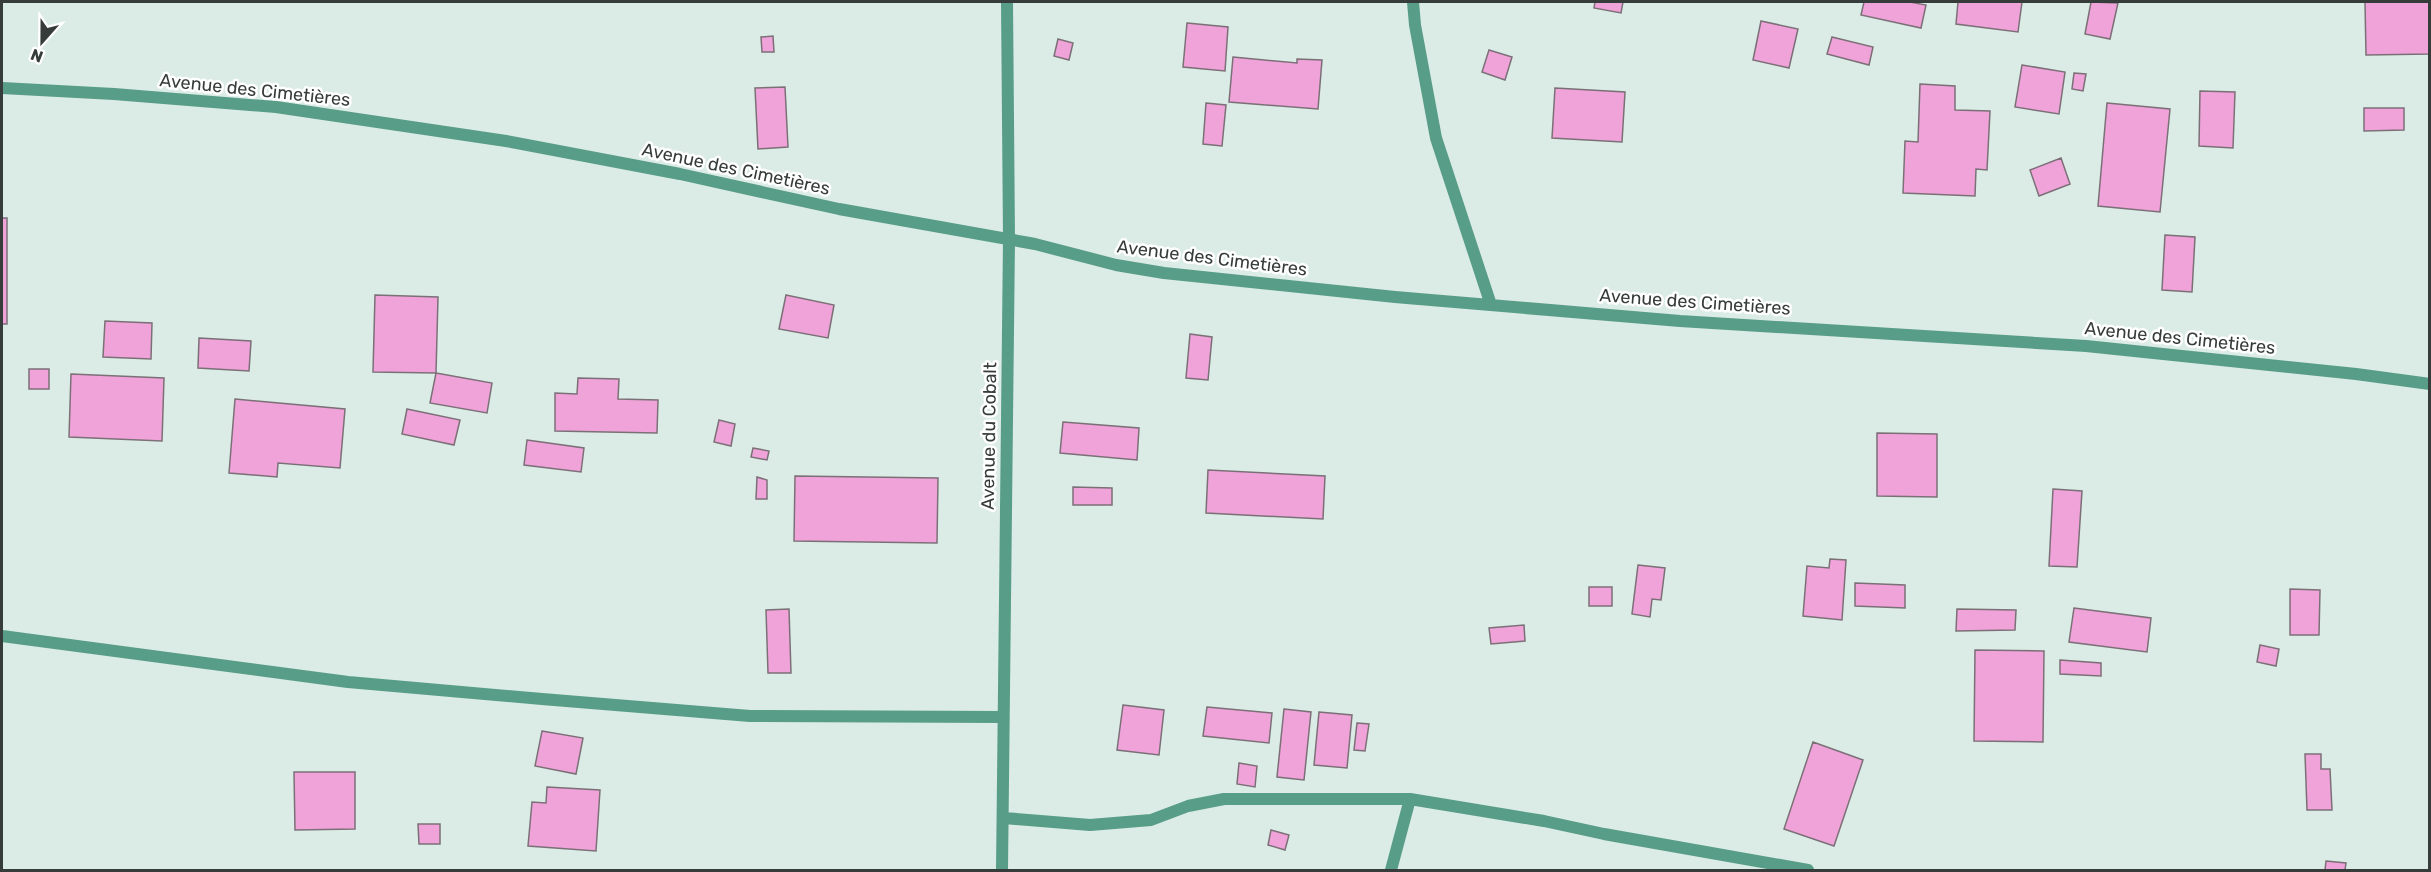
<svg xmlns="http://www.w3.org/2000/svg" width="2431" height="872" font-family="Rubik,sans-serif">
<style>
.building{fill:#f0a3d9;stroke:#7c7078;stroke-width:1.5}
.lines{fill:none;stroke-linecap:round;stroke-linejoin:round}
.street{stroke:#589d87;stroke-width:12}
.labels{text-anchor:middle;stroke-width:5;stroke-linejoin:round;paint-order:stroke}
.street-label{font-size:18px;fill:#353c39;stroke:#fff}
</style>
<rect width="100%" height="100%" fill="#dbebe5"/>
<path class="building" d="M1595,2H1623L1621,13L1594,8Z
M1864,2H1910L1926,5L1921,28L1861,15Z
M1958,2H2022L2018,32L1956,24Z
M2091,2L2118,3L2110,39L2085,34Z
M2365,2H2430V54L2366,55Z
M1761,21L1798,29L1789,68L1753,60Z
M1187,23L1228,27L1225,71L1183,67Z
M773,36L774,52H762L761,37Z
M1832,37L1873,47L1869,65L1827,54Z
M1058,39L1073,43L1069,60L1054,56Z
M1489,50L1512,57L1505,80L1482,72Z
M1233,57L1297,63V59L1322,60L1318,109L1229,102Z
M2022,65L2065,72L2059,114L2015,107Z
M2074,73L2086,74L2083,91L2072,89Z
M1920,84L1955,86V110L1990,111L1987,170L1976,169L1975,196L1903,193L1905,141L1918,142Z
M785,87L788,147L758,149L755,88Z
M1555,88L1625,92L1622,142L1552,138Z
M2200,91L2235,92L2233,148L2199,146Z
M1206,103L1226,105L1222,146L1203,144Z
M2107,103L2170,109L2160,212L2098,206Z
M2364,108H2404V130L2364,131Z
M2061,158L2070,184L2039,196L2030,170Z
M2,218H7V324H2Z
M2165,235L2195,237L2192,292L2162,290Z
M375,295L438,297L436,373L373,372Z
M786,295L834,305L828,338L779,329Z
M105,321L152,323L151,359L103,357Z
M1190,334L1212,337L1208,380L1186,378Z
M199,338L251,341L249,371L198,368Z
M29,369H49V389H29Z
M436,373L492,383L487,413L430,403Z
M71,374L164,378L162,441L69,437Z
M578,378L619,379L618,399L658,400L657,433L555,431V393L577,394Z
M235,399L345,409L340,468L278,463L277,477L229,473Z
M407,409L460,420L454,445L402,434Z
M719,420L735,424L731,446L714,442Z
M1063,422L1139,428L1137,460L1060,453Z
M1877,433L1937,434V497L1877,496Z
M527,440L584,448L581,472L524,465Z
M753,448L769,451L767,460L751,457Z
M1208,470L1325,476L1323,519L1206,513Z
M795,476L938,478L937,543L794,541Z
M757,477L767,480V499H756Z
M1073,487L1112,488V505H1073Z
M2053,489L2082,491L2077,567L2049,566Z
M1830,559L1846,560L1842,620L1803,616L1807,566L1829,568Z
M1638,565L1665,568L1661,600L1652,599L1650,617L1632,614Z
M1855,583L1905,585V608L1855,606Z
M1589,587H1612V606H1589Z
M2290,589L2320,590L2319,635H2290Z
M2074,608L2151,618L2147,652L2069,642Z
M789,609L791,673H768L766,610Z
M1957,609L2016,610L2015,630L1956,631Z
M1524,625L1525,641L1491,644L1489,628Z
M2260,645L2279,649L2276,666L2257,662Z
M1975,650L2044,651L2043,742L1974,741Z
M2060,660L2101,663V676L2060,674Z
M1123,705L1164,710L1159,755L1117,750Z
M1207,707L1272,713L1269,743L1203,736Z
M1284,709L1311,712L1304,780L1277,777Z
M1319,712L1352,715L1347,768L1314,765Z
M1357,723L1369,724L1365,751L1354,750Z
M542,731L583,738L576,774L535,766Z
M1813,742L1863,760L1834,846L1784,829Z
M2305,754H2321V769H2330L2332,810H2307Z
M1239,763L1257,766L1255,787L1237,784Z
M294,772H355V829L295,830Z
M547,787L600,790L596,851L528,846L532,802L546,803Z
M418,824H440V844H419Z
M1271,830L1289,835L1285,850L1268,845Z
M2326,861L2346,863L2345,870H2325Z"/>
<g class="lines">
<path class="street" d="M1413,2L1415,25L1436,138L1491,305
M2,88L114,94L276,107L506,141L680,174L839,209L1035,244L1116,265L1164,273L1395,297L1680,321L2086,346L2356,374L2430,384
M2,636L348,682L542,699L750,716L1003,717
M1004,818L1090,825L1151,820L1188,806L1224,799H1410L1544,821L1604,834L1808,870
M1002,870L1009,239L1007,2
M1391,870L1410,799"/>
</g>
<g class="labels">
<g class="street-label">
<text transform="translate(255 90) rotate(6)" y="6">Avenue des Cimetières</text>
<text transform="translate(736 169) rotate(12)" y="6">Avenue des Cimetières</text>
<text transform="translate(1212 258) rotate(7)" y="6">Avenue des Cimetières</text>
<text transform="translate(1695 302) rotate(4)" y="6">Avenue des Cimetières</text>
<text transform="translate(2180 338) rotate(6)" y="6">Avenue des Cimetières</text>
<text transform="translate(989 436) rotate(-89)" y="6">Avenue du Cobalt</text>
</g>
</g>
<rect width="2431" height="872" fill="none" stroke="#353c39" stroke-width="6"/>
<g transform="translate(42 42) rotate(201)" stroke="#ffffff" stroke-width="4.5" paint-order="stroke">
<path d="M0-4.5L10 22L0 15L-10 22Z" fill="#353c39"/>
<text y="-9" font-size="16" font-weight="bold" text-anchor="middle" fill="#353c39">N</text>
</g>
</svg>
